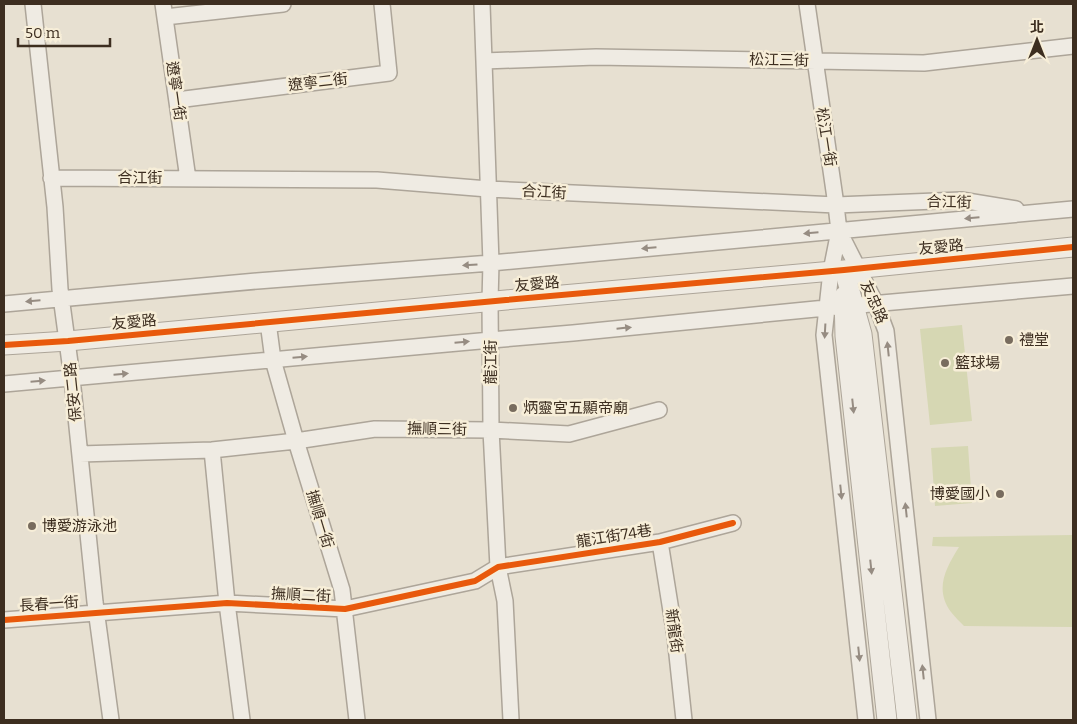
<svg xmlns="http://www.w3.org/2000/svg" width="1077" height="724" font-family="Bitter,'Noto Sans TC',serif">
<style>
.green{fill:#d6d7b3}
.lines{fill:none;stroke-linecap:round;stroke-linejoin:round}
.minor-casing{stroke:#ada599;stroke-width:18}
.tertiary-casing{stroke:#ada599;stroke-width:21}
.minor{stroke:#efebe3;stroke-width:15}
.tertiary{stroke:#efebe3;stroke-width:19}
.cycleway-casing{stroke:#f7eed8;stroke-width:9}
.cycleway{stroke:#e8590c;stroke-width:6}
.oneway{fill:#968c82}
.poi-dot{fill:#786c5e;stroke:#f7eed8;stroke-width:2}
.labels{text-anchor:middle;stroke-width:5;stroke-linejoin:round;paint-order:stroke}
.street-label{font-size:15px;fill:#3d2e20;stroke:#f7eed8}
.poi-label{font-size:15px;fill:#3d2e20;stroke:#f7eed8;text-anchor:start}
</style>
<rect width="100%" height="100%" fill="#e7e0d1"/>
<path class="green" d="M962,325L972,421L930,425L920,329Z
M968,446L972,503L935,506L931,448Z
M1073,535V627L964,626C960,622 955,617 951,612C934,589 946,568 959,547L932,546L933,537Z"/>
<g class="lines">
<g class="minor-casing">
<path id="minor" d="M33,4L55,207L60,289L72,378L95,602L111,720
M163,4L188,179
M482,4L491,263L490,301L491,430L498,567L505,601L511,720
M807,4L836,205L840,240
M165,17L283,4
M484,61L596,57L924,63L1073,46
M177,100L389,73L382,4
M51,178L377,180L488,189L836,205L961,200L1016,209
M839,231L876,304L886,331L928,720
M839,231L831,271L824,335L866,720
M4,304L257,281L491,263L1073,209
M268,322L273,360L296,441L342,590L357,720
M4,384L491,340L573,333L826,308L1073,286
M212,450L227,603L242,720
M80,454L212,450L296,441L375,429L491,430L569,434L659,410
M660,542L675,636L684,720
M4,620L227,603L345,609L475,581L498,567L660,542L733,523"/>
</g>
<g class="tertiary-casing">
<path id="tertiary" d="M844,270L862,334L907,720
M844,296L845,336L887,720
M4,345L68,341L506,300L844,270L1073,247"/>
</g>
<use href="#minor" class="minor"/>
<use href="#tertiary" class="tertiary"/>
<g class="cycleway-casing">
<path id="cycleway" d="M4,345L68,341L506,300L844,270L1073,247
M4,620L227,603L345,609L475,581L498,567L660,542L733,523"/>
</g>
<use href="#cycleway" class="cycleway"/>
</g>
<defs><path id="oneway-solid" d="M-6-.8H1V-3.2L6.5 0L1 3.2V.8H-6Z" transform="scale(1.25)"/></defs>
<g class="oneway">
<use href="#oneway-solid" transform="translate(972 218) rotate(175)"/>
<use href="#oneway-solid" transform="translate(811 233) rotate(175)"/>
<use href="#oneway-solid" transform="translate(649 248) rotate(175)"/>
<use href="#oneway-solid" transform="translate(470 265) rotate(176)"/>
<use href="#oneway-solid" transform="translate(33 301) rotate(175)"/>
<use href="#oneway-solid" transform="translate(624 328) rotate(-6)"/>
<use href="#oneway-solid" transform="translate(825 331) rotate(93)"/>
<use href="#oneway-solid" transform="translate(462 342) rotate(-5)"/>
<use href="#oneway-solid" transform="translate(888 349) rotate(-96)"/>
<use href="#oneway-solid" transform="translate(300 357) rotate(-5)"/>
<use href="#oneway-solid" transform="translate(121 374) rotate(-5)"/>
<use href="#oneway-solid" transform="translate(38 381) rotate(-5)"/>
<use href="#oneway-solid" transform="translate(853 406) rotate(84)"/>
<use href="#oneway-solid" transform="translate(841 492) rotate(84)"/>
<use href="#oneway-solid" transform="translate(906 510) rotate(-96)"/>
<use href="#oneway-solid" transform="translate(871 567) rotate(84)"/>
<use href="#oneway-solid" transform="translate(859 654) rotate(84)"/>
<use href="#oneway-solid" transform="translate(923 672) rotate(-96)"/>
</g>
<g class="poi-dot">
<circle cx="1009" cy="340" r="5"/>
<circle cx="945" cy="363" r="5"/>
<circle cx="513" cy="408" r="5"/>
<circle cx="1000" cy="494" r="5"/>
<circle cx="32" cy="526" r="5"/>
</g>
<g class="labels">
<g class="street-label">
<text transform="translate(779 60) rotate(1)" y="5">松江三街</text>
<text transform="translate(318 82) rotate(-7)" y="5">遼寧二街</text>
<text transform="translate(176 91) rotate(82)" y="5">遼寧一街</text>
<text transform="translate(826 137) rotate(81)" y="5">松江一街</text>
<text x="140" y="183">合江街</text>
<text transform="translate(544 192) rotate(3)" y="5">合江街</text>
<text transform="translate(949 202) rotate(1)" y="5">合江街</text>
<text transform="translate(941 247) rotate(-5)" y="5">友愛路</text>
<text transform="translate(537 284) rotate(-5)" y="5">友愛路</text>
<text transform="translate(874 302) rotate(66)" y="5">友忠路</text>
<text transform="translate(134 322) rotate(-5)" y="5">友愛路</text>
<text transform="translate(491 362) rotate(-90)" y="5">龍江街</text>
<text transform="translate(73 392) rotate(-96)" y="5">保安二路</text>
<text transform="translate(437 429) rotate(1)" y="5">撫順三街</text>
<text transform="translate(320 519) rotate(73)" y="5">撫順一街</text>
<text transform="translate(614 536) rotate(-9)" y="5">龍江街74巷</text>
<text transform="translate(301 595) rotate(3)" y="5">撫順二街</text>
<text transform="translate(49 604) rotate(-4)" y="5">長春一街</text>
<text transform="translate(674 631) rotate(82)" y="5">新龍街</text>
</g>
<g class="poi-label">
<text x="1019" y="345">禮堂</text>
<text x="955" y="368">籃球場</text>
<text x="523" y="413">炳靈宮五顯帝廟</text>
<text x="990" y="499" text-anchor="end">博愛國小</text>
<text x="42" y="531">博愛游泳池</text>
</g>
</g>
<rect width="1077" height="724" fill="none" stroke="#3d2e20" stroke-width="10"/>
<g transform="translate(1037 40)" stroke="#f7eed8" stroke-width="4" paint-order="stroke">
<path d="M0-4L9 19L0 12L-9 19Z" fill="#3d2e20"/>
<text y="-8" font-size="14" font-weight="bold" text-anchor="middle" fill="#3d2e20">北</text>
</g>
<path d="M18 38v8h92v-8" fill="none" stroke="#3d2e20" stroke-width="2.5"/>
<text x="25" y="38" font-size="15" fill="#3d2e20" stroke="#f7eed8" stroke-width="4" paint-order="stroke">50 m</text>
</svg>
